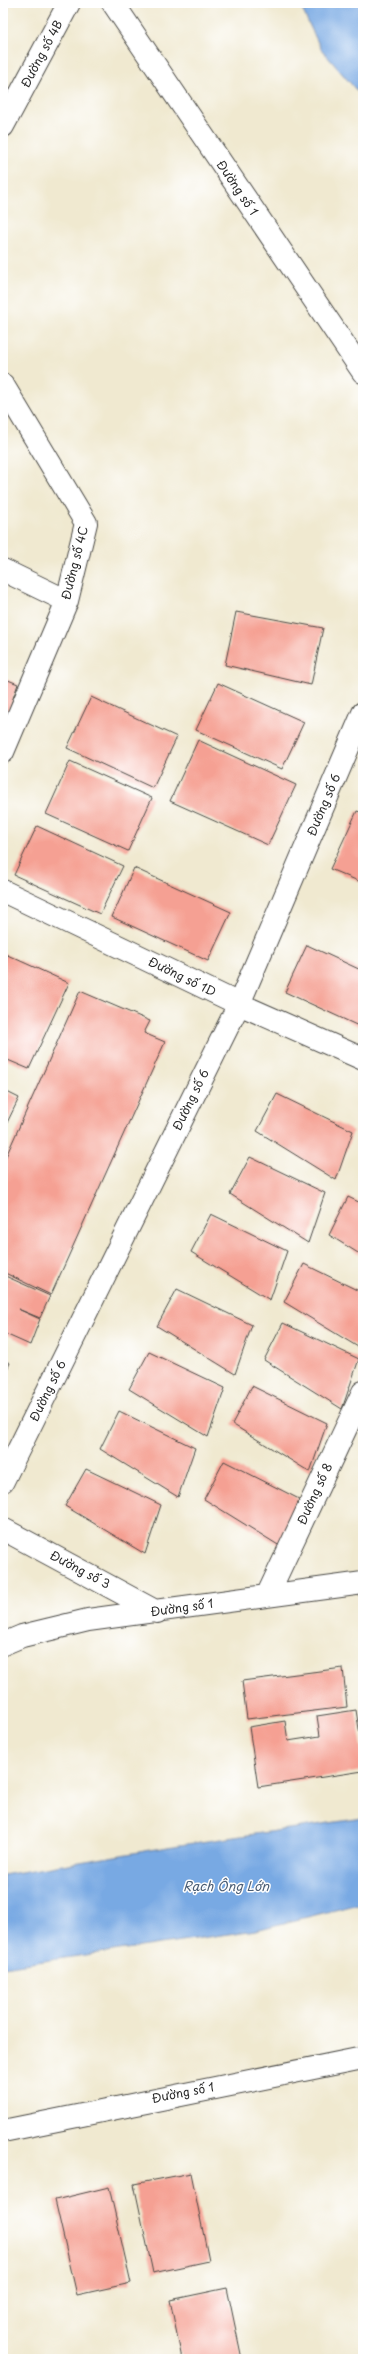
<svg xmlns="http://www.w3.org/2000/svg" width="366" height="2362" font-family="'Playpen Sans',sans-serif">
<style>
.water{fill:#78a9e3;stroke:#526a87}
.building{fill:#f5a093}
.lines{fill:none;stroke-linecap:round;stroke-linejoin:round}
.street-casing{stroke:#494844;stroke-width:24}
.street{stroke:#fff;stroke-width:22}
.labels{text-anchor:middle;stroke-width:3;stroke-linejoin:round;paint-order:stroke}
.street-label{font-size:12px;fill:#2b2b2b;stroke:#fff}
.water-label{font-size:13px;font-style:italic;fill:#4a5d75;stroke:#fff}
</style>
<rect width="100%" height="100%" fill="#fff"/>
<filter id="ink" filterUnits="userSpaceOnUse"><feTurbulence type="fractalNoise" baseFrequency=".025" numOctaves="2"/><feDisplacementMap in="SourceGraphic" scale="8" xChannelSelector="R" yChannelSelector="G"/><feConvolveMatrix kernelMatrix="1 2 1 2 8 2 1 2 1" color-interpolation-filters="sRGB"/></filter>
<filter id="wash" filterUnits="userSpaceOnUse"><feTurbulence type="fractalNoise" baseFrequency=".012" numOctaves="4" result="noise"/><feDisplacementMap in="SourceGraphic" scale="16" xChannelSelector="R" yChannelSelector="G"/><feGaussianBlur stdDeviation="0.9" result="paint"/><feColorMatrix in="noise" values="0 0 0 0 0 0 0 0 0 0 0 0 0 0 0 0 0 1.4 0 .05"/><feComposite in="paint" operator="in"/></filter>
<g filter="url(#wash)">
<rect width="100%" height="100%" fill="#f0e9d0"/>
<path class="water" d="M299,3H363V98L321,49Z
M363,1818V1903L256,1930L3,1967V1875L180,1845Z"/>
<g id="blocks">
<path class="building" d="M236,612L323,628L311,685L225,665Z
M3,678L18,684L3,728Z
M218,683L304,722L282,769L196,730Z
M91,697L177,737L153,788L67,748Z
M198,740L296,785L268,845L170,801Z
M70,761L152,798L128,851L46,814Z
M357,811L363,813V883L330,869Z
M37,826L123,866L100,914L14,875Z
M134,868L231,912L208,961L112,917Z
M307,945L363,971V1028L285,992Z
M3,953L69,983L29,1069L3,1058Z
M80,991L150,1021L144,1033L165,1042L51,1295L3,1272V1163Z
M3,1090L19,1098L3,1131Z
M277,1094L353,1131L336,1180L257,1131Z
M250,1157L325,1193L308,1243L230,1194Z
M348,1197L363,1204V1256L329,1235Z
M211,1214L287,1251L270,1300L191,1252Z
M304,1264L363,1293V1350L284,1302Z
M3,1275L50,1296L40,1318L18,1309L40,1319L30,1345L3,1333Z
M177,1289L252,1325L235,1374L157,1326Z
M283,1323L359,1359L342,1409L264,1360Z
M149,1352L225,1388L208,1437L129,1389Z
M3,1360L10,1363L3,1378Z
M252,1386L327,1423L310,1472L232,1424Z
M119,1411L195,1448L178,1497L100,1449Z
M224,1461L299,1499L283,1548L204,1499Z
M86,1469L161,1505L145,1554L65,1506Z
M343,1668L347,1707L247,1719L242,1681Z
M356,1710L363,1754V1771L258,1787L249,1727L285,1721L288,1741L320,1736L317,1716Z
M191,2173L209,2261L153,2273L134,2184Z
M109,2187L131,2283L77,2295L55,2200Z
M227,2288L242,2359H182L170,2300Z"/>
</g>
</g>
<g filter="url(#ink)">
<use href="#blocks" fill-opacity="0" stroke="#494844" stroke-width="1"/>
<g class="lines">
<g class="street-casing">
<path id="street" d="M113,3L363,372
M3,126L69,3
M3,385L86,523L67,601L3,752
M3,570L67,601
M3,891L239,1004L363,1059
M3,1481L239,1004L363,713
M3,1529L157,1612
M267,1596L363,1392
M3,1644L22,1636L88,1620L363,1583
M3,2131L363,2058"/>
</g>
<use href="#street" class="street"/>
</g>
</g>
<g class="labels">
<g class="street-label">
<text transform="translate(42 54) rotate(-62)" y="4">Đường số 4B</text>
<text transform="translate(237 188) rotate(56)" y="4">Đường số 1</text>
<text transform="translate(75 563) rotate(-76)" y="4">Đường số 4C</text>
<text transform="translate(324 805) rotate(-67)" y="4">Đường số 6</text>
<text transform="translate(182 977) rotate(26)" y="4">Đường số 1D</text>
<text transform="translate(191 1100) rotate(-64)" y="4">Đường số 6</text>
<text transform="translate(48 1391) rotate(-64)" y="4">Đường số 6</text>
<text transform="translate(315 1494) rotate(-65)" y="4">Đường số 8</text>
<text transform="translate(80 1570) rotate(28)" y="4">Đường số 3</text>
<text transform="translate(182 1608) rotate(-8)" y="4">Đường số 1</text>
<text transform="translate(183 2093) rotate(-11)" y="4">Đường số 1</text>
</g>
<g class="water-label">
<text x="226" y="1891">Rạch Ông Lớn</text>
</g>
</g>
<rect width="366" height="2362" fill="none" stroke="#fff" stroke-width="16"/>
</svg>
